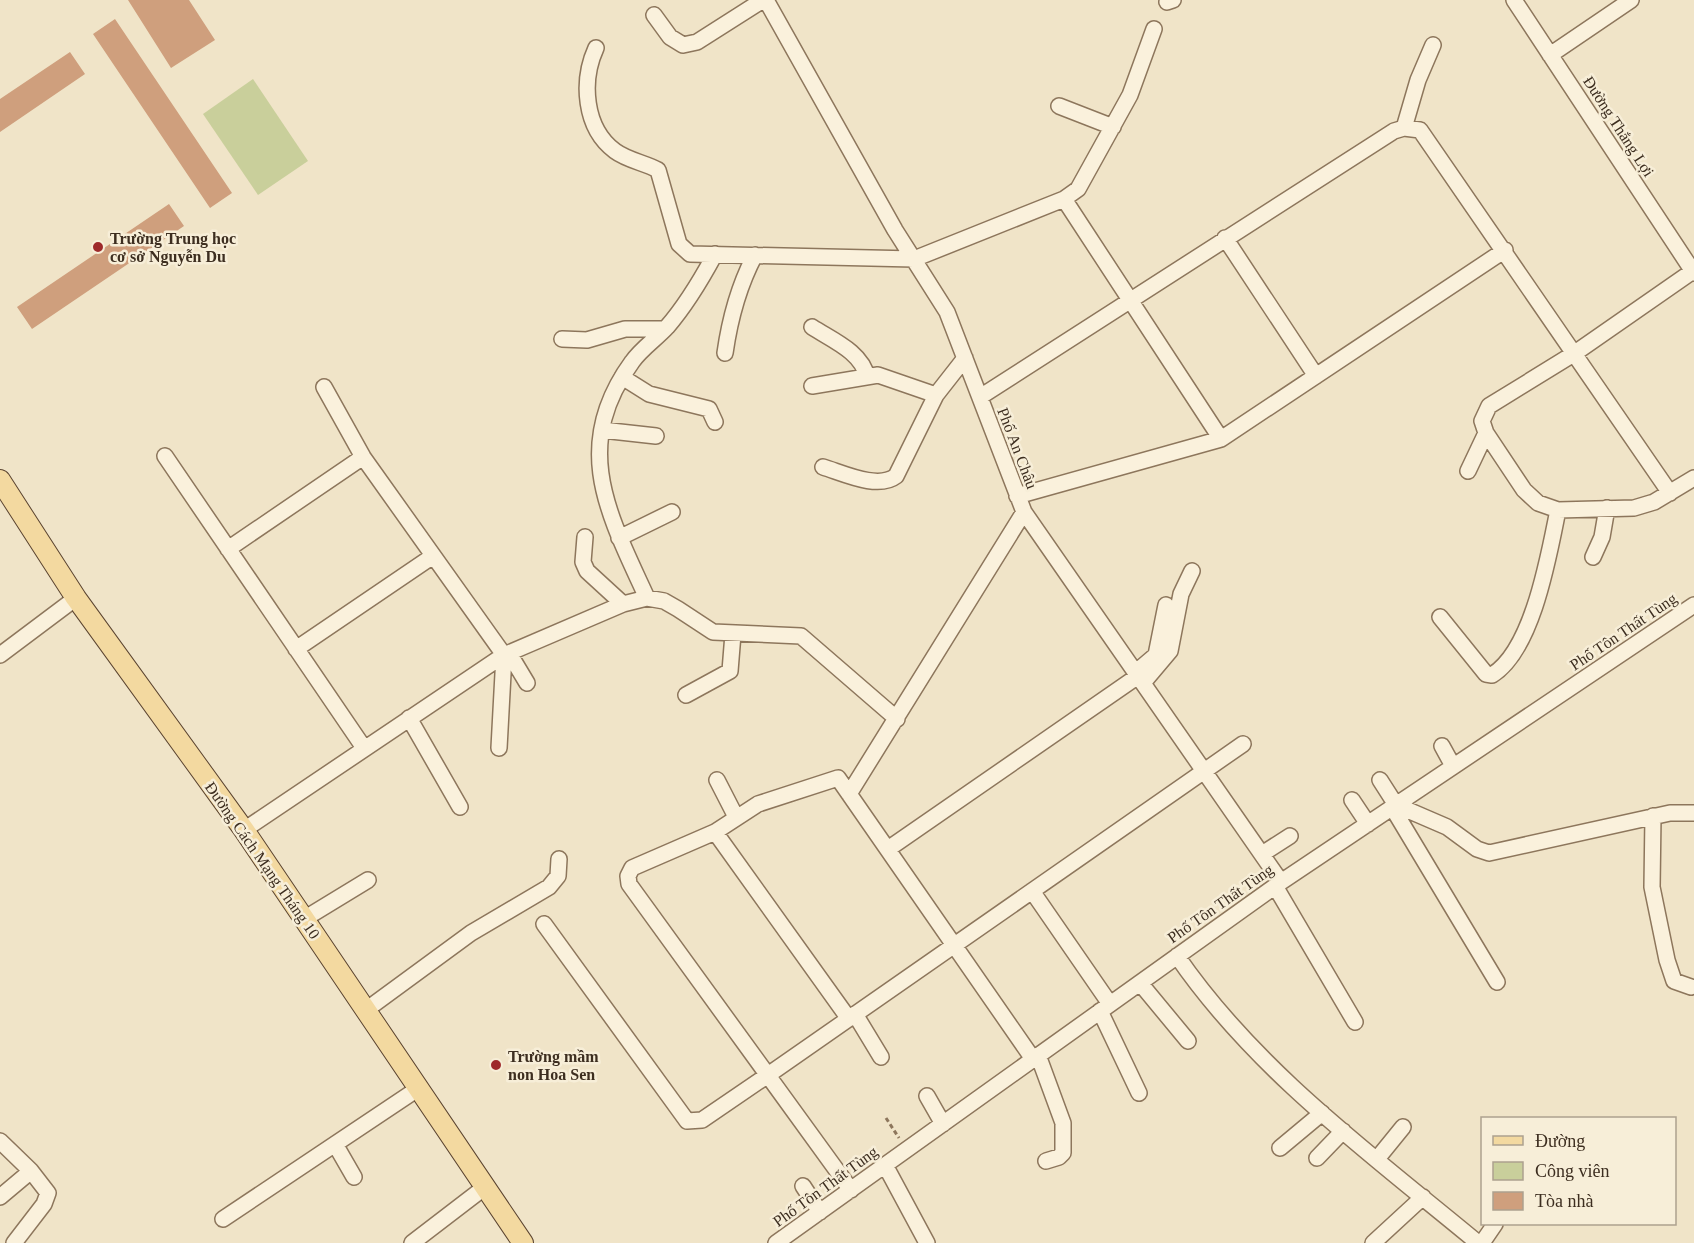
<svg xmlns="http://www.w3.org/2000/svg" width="1694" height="1243" font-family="'Times New Roman',serif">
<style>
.green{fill:#c9cf9b}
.building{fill:#cf9f7d}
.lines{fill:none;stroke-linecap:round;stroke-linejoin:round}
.minor-casing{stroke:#8d765c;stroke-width:18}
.major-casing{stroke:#5b4430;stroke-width:22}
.path{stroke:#8d765c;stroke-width:3;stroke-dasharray:4.5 3;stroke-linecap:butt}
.minor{stroke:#faf1dc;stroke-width:15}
.major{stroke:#f3d9a0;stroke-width:20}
.poi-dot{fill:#9e2a2b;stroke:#f7eed8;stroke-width:2}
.labels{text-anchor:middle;stroke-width:5;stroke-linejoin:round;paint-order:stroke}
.street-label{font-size:16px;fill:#3d2e20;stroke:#f7eed8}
.poi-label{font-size:16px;font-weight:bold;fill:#3d2e20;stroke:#f7eed8;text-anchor:start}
</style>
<rect width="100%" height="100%" fill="#f0e4c8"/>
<path class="green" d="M253,79L308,161L258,195L203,114Z"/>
<path class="building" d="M128,0H189L215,40L171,68Z
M115,19L232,193L210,208L93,34Z
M70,52L85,74L0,132V99Z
M169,204L184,226L32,329L17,307Z"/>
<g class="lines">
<g class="minor-casing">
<path id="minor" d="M766,0L895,230L947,312L1024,512L1281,882
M1514,0L1694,273
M1167,2L1173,0
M654,15L670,37L683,45L697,42L763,0
M596,48C581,81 584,128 615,151C627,160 645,163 658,170L679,244L690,254L914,259L1064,199L1078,189L1130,95L1154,29
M1550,55L1631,0
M1059,106L1113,127
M1404,128L1418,80L1433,45
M1064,199L1221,439
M1225,238L1316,376
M1693,271L1575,353L1489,406L1482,421L1486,433L1524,490L1538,503L1558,510L1634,508L1654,502L1694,478
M812,327C832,340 862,352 867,377
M562,339L587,340L625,329H665
M725,353C730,318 738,287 755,255
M622,377L649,394L709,409L715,422
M812,386L878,375L936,395
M324,387L363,457L504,655L499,748
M980,397L1394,131L1404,128L1420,130L1670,493
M602,430L656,436
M165,456L364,748
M823,467C843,473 878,490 896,476L936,395L965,358
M1468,471L1486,433
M1017,496L1221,439L1505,250
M585,537L583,562L587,571L623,604
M619,538L672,512
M228,549L363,457
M1593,557L1602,537L1607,508
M647,598C609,515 570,447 632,362C641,349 656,339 667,327C687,304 701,280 715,254
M1440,617L1486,674L1492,675C1533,650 1549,554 1558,510
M296,649L433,556
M509,653L527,683
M0,655L76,598
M1136,672L1156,655L1166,605
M1143,683L1170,651L1181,594L1192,571
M686,695L730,671L733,634
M409,718L460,807
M1442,746L1453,766
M717,780L736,817
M1380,780L1396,805L1447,827L1477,849L1489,853L1670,813H1694
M849,794L1024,512
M1352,800L1368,824
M1392,807L1497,982
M1653,816L1652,887L1667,960L1674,981L1691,987
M244,830L504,655L623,604L647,598L664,601L678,609L713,632L801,636L897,719
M715,832L849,1019
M888,849L1138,676
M1262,854L1290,836
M1275,886L1355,1022
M1032,891L1110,1004
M304,919L368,880
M544,924L687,1121L702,1120L768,1075L1243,744
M1177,956C1256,1071 1372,1155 1478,1243
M1140,983L1188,1041
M366,1010L471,933L549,887L558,876L559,859
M1100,1011L1139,1093
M855,1014L881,1057
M1038,1055L1063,1123V1153L1059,1157L1046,1161
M927,1096L943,1124
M0,1141L31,1171L48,1193L44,1204L14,1243
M335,1144L354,1177
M1280,1148L1322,1113
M1317,1158L1343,1131
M1377,1159L1403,1127
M885,1165L927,1243
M803,1186L820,1212
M851,1190L629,884L628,876L632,868L715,832L758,804L838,778L1033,1059
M0,1197L31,1171
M223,1219L419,1088
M412,1243L485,1187
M776,1243L1281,882L1694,605
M1373,1243L1423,1197
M1482,1243L1495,1224"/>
</g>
<g class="major-casing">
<path id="major" d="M0,480L76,598L244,830L523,1243"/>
</g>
<path class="path" d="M886,1118L899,1138"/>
<use href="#minor" class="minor"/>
<use href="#major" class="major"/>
</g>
<g class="poi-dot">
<circle cx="98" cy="247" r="6"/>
<circle cx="496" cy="1065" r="6"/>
</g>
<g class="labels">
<g class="street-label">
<text transform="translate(1619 126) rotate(57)" y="6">Đường Thắng Lợi</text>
<text transform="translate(1018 448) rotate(69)" y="6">Phố An Châu</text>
<text transform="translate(1623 631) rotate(-34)" y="6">Phố Tôn Thất Tùng</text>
<text transform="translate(263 860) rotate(55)" y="6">Đường Cách Mạng Tháng 10</text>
<text transform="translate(1220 903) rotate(-35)" y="6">Phố Tôn Thất Tùng</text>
<text transform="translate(825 1186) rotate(-36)" y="6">Phố Tôn Thất Tùng</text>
</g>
<g class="poi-label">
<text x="110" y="244">Trường Trung học<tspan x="110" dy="18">cơ sở Nguyễn Du</tspan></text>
<text x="508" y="1062">Trường mầm<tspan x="508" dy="18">non Hoa Sen</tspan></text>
</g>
</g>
<rect x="1481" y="1117" width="195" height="108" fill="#f7eed8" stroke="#ada18e" stroke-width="1.5"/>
<rect x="1493" y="1136" width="30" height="9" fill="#f3d9a0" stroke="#ada18e" stroke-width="1.5"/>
<text x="1535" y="1147" font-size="18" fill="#3d2e20">Đường</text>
<rect x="1493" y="1162" width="30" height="18" fill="#c9cf9b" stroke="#ada18e" stroke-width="1.5"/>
<text x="1535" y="1177" font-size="18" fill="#3d2e20">Công viên</text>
<rect x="1493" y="1192" width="30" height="18" fill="#cf9f7d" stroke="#ada18e" stroke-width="1.5"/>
<text x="1535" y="1207" font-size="18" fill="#3d2e20">Tòa nhà</text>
</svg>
